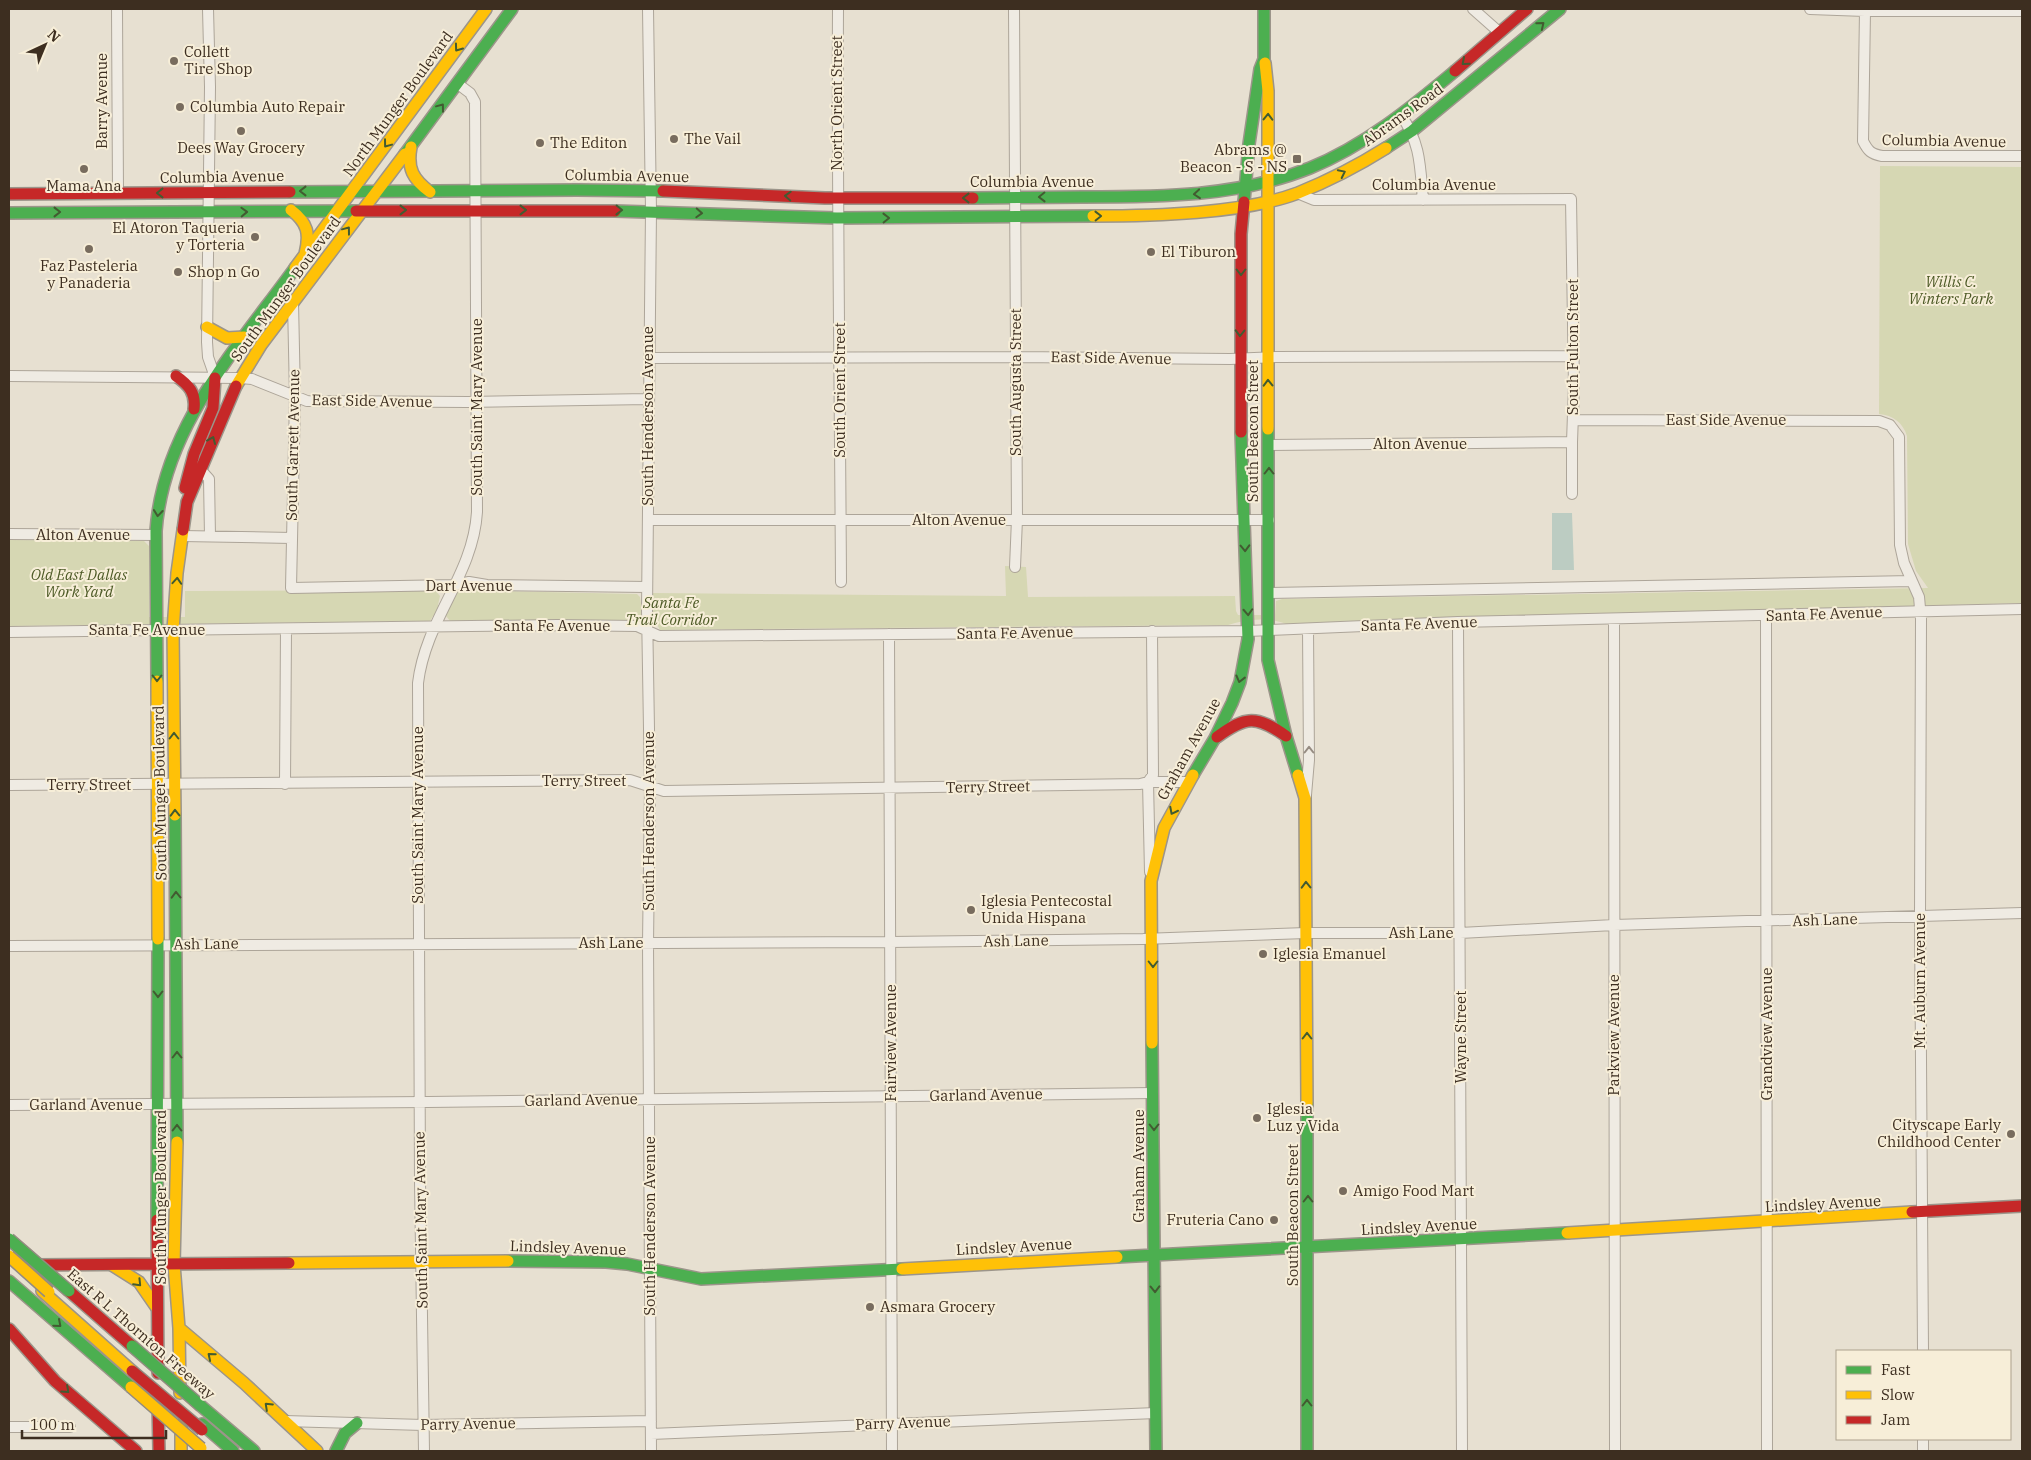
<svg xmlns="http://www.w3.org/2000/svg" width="2031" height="1460" font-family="'IBM Plex Serif',serif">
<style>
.green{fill:#d6d7b3}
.water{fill:#bcccc2}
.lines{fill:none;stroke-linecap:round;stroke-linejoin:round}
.street-casing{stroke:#ada599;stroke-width:12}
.fast-casing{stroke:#9c958a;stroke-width:14}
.slow-casing{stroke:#9c958a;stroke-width:14}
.jam-casing{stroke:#9c958a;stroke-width:14}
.street{stroke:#efebe3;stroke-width:10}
.fast{stroke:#4caf50;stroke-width:11}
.slow{stroke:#ffc107;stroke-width:11}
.jam{stroke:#c62828;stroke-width:11}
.fast-bridge-casing{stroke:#928b80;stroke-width:14;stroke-linecap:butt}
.slow-bridge-casing{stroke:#928b80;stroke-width:14;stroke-linecap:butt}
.jam-bridge-casing{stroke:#928b80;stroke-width:14;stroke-linecap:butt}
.fast-bridge{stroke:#4caf50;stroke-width:11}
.slow-bridge{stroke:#ffc107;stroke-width:11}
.jam-bridge{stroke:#c62828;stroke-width:11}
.oneway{stroke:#425b31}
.oneway2{stroke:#968c82}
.poi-dot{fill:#786c5e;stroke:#f7eed8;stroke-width:2}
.labels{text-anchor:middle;stroke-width:4;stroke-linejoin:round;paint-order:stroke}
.poi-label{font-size:15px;fill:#3d2e20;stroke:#f7eed8;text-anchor:start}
.street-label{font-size:15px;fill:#3d2e20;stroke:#f7eed8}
.park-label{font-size:15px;font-style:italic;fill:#4d5a26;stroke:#f7eed8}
</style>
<rect width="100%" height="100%" fill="#e7e0d1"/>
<path class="green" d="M1880,166L2022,167V603L1286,624C1268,617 1247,619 1228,625L660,630L652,615H641L640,618L636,621L451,622L446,616H433L430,621L9,626V540L144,541L149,546V617H185V591H197L435,590L440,596L438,605H450L457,590L463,587L492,591L637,594L640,597L641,604L653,603V593L1006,596L1005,566L1026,567L1028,597L1235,596L1236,611L1238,615H1275L1276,601L1282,599L1928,588L1916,571L1908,544L1907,436C1903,423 1893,415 1879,414Z"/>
<path class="water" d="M1552,513H1572L1574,570H1552Z"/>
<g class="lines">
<g class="street-casing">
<path id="street" d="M117,9L118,193
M208,9L210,87L207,342L208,357L215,377
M648,9L651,211L647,610L650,788L648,943L651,1451
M838,9C837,200 840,391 841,582
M1014,9L1017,519L1015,567
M1473,9L1499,32
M1810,9L1865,11H2022
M1865,11L1863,141C1868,151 1871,154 1882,156H2022
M1401,115C1421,144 1420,166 1423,200
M1297,193L1314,200L1571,199L1574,386L1572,442V494
M293,302L295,397L291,588L454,585L469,582L487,585L647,587
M649,358L1016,357L1230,359L1276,357L1574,356
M9,376L240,378L252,379L307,401L468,402L648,399
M1574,420L1879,421L1890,425L1899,437L1900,545L1904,563L1919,597L1921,619L1920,916L1923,1351
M1269,445L1572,442
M200,469L209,479L210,536
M648,520H1269
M9,534L156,535
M182,536L292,538
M1269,593L1912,581
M1766,616L1767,1451
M1614,619L1615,1451
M1458,622L1462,1451
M9,632L557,625L637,626L659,636L1248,631L1458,622L2022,609
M889,634L892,1451
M285,784L286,629
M9,785L630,780L664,791L1140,784L1148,782H1188
M1306,795L1309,760L1308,629
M1150,872L1148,782L1153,775L1152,631
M9,946L890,942L1143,939L1306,933H1460L1614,925L2022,913
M9,1105L428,1102L1153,1093
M285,1421L423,1425L651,1421
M9,1427H70
M651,1434L1156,1413
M1923,1439V1451
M424,1451L420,1181L418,683C426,618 473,576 477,512L475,102L470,93L458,84"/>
</g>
<g class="fast-casing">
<path id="fast" d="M1386,148L1412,131L1560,9
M405,154L512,9
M290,192L577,190L663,191
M973,198C1010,198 1046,197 1083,197C1160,197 1238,197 1310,168C1364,146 1411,108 1455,71
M1244,202L1249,144L1260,69L1264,59V9
M615,211L837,218L1093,216
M9,213L356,211
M1268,429V660L1286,736L1298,775
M157,681L156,531C163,428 237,348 295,268
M1193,775L1215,738L1232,703L1240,682L1248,639L1241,432
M175,815L177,1142
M1152,1043L1156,1451
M157,1220L158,939
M1117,1257L1567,1233
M508,1261L606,1262L627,1264L701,1279L902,1269
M9,1281L131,1387
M201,1406L254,1451
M202,1424L233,1451
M336,1451L345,1433L357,1423
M1307,1451V1104"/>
</g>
<g class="slow-casing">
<path id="slow" d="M1265,63L1268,91V429
M411,147C407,169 413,179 430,192
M291,210C308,223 310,234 305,254
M1093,216C1153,216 1242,214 1298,193C1328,181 1359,165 1386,148
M295,268L486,9
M207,327L227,338L244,337
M236,386L261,345L405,154
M157,681L158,939
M1298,775L1305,798L1307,1104
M175,815L173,630L177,573L183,530
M1152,1043L1151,881L1164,828L1193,775
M177,1142L174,1264L179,1328L180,1393
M1567,1233L1912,1212
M289,1263L508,1261
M112,1265L139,1282L157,1308
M902,1269L1117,1257
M42,1291L132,1371
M179,1328L244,1383L317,1451
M181,1425V1451"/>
</g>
<g class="jam-casing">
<path id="jam" d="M1455,71L1527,9
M663,191L825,198H973
M9,194L290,192
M356,211H615
M176,376C189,385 196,393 194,409
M1241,432V234L1244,202
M185,488L194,454L213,408L215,378
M183,530L187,502L236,386
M1217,737C1246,716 1256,715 1286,736
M1912,1212L2022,1206
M157,1220L158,1373
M37,1265L289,1263
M69,1291L132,1346
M9,1329L55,1381L136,1451
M158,1405L159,1451"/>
</g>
<use href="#street" class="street"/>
<use href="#fast" class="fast"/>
<use href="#slow" class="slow"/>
<use href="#jam" class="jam"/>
<g class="fast-bridge-casing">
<path id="fast-bridge" d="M9,1239L69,1291
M132,1346L201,1406"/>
</g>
<g class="slow-bridge-casing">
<path id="slow-bridge" d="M9,1256L49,1292
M131,1387L201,1448"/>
</g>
<g class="jam-bridge-casing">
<path id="jam-bridge" d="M132,1371L202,1430"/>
</g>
<use href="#fast-bridge" class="fast-bridge"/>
<use href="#slow-bridge" class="slow-bridge"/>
<use href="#jam-bridge" class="jam-bridge"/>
</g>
<defs><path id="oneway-chevron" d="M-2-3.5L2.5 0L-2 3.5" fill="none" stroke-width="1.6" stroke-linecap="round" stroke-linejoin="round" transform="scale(1.25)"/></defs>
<g class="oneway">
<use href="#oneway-chevron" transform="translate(1541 25) rotate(-39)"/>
<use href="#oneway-chevron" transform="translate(458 48) rotate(126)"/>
<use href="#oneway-chevron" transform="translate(1465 62) rotate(139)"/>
<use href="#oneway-chevron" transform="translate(441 107) rotate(-53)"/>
<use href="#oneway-chevron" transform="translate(1268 117) rotate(-89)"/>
<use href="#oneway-chevron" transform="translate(387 144) rotate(127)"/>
<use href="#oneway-chevron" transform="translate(1342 173) rotate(-26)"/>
<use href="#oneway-chevron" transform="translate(303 191) rotate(-180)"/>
<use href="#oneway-chevron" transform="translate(160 193) rotate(180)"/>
<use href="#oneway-chevron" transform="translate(1197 194) rotate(175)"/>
<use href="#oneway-chevron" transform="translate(788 196) rotate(-177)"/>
<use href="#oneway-chevron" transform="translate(1042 197) rotate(179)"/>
<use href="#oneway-chevron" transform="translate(966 198) rotate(180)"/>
<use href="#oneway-chevron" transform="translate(403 210)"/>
<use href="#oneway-chevron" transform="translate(523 210)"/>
<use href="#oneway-chevron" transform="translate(619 210) rotate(1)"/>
<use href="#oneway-chevron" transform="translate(57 212)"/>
<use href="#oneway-chevron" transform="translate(244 212) rotate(-2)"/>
<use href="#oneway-chevron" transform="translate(699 213) rotate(3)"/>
<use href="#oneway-chevron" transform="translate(1098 216) rotate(-1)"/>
<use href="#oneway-chevron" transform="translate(886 218) rotate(-1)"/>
<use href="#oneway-chevron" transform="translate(347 230) rotate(-53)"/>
<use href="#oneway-chevron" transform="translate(1241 272) rotate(90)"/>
<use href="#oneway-chevron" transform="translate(1240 333) rotate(91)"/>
<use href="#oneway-chevron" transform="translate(1268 383) rotate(-91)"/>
<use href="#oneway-chevron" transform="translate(212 440) rotate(-67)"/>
<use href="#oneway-chevron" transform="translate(1269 471) rotate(-90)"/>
<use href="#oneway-chevron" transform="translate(158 513) rotate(96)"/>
<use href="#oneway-chevron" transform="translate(1245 548) rotate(88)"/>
<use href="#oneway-chevron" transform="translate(177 581) rotate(-86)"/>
<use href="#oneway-chevron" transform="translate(1248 612) rotate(87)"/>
<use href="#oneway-chevron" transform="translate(157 678) rotate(90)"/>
<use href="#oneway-chevron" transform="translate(1240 679) rotate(104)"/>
<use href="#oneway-chevron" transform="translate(174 736) rotate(-90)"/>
<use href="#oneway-chevron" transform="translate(1173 811) rotate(117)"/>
<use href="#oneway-chevron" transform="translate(175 813) rotate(-91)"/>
<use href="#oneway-chevron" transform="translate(1306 885) rotate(-91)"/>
<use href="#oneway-chevron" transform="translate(176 895) rotate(-91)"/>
<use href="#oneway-chevron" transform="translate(1153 964) rotate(90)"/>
<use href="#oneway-chevron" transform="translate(158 994) rotate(90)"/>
<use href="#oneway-chevron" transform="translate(1307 1036) rotate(-90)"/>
<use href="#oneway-chevron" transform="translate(177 1055) rotate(-90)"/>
<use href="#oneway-chevron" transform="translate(1154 1127) rotate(90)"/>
<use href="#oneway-chevron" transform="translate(177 1128) rotate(-90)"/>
<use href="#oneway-chevron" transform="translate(1308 1199) rotate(-90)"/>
<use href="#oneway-chevron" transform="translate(138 1283) rotate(46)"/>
<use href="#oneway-chevron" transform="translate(1155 1289) rotate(89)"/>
<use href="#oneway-chevron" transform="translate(58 1324) rotate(41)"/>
<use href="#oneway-chevron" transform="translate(211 1356) rotate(-140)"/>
<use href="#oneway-chevron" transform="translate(66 1390) rotate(42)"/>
<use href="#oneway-chevron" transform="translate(1307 1403) rotate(-90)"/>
<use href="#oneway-chevron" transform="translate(268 1406) rotate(-137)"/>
</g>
<use class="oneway2" href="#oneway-chevron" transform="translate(1309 750) rotate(-90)"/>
<g class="poi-dot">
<circle cx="174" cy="61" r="5"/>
<circle cx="180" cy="107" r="5"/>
<circle cx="241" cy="131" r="5"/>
<circle cx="674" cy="139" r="5"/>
<circle cx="540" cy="143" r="5"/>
<rect x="1292" y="154" width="10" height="10" rx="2.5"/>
<circle cx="84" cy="169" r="5"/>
<circle cx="255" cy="237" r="5"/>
<circle cx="89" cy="249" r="5"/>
<circle cx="1151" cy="252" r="5"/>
<circle cx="178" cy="272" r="5"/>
<circle cx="971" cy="910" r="5"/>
<circle cx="1263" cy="954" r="5"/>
<circle cx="1257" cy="1118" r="5"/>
<circle cx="2011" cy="1134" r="5"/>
<circle cx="1343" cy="1191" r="5"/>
<circle cx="1274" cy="1220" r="5"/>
<circle cx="870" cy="1307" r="5"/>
</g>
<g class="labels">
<g class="poi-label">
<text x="184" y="57">Collett<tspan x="184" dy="17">Tire Shop</tspan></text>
<text x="190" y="112">Columbia Auto Repair</text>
<text x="684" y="144">The Vail</text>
<text x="550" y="148">The Editon</text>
<text x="241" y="153" text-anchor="middle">Dees Way Grocery</text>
<text x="1287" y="155" text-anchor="end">Abrams @<tspan x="1287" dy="17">Beacon - S - NS</tspan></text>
<text x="84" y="191" text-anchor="middle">Mama Ana</text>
<text x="245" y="233" text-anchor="end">El Atoron Taqueria<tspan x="245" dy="17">y Torteria</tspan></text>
<text x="1161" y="257">El Tiburon</text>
<text x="89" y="271" text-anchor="middle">Faz Pasteleria<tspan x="89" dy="17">y Panaderia</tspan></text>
<text x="188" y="277">Shop n Go</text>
<text x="981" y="906">Iglesia Pentecostal<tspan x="981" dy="17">Unida Hispana</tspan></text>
<text x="1273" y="959">Iglesia Emanuel</text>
<text x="1267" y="1114">Iglesia<tspan x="1267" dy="17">Luz y Vida</tspan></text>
<text x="2001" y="1130" text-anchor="end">Cityscape Early<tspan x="2001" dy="17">Childhood Center</tspan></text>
<text x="1353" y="1196">Amigo Food Mart</text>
<text x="1264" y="1225" text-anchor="end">Fruteria Cano</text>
<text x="880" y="1312">Asmara Grocery</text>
</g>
<g class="street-label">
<text transform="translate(102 101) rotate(-90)" y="5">Barry Avenue</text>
<text transform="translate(837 103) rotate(-90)" y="5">North Orient Street</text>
<text transform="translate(398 104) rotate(-54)" y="5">North Munger Boulevard</text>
<text transform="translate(1403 115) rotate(-36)" y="5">Abrams Road</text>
<text transform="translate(1944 141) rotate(1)" y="5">Columbia Avenue</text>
<text transform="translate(627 176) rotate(1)" y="5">Columbia Avenue</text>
<text transform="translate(222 177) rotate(-1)" y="5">Columbia Avenue</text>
<text x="1032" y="187">Columbia Avenue</text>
<text x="1434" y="190">Columbia Avenue</text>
<text transform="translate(286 289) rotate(-54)" y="5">South Munger Boulevard</text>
<text transform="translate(1573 347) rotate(-90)" y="5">South Fulton Street</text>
<text transform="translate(1111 358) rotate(1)" y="5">East Side Avenue</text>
<text transform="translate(1016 382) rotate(-90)" y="5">South Augusta Street</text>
<text transform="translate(840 390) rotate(-90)" y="5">South Orient Street</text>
<text transform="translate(372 401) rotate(1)" y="5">East Side Avenue</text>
<text transform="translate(477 407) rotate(-90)" y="5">South Saint Mary Avenue</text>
<text transform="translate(648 416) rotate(-90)" y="5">South Henderson Avenue</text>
<text x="1726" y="425">East Side Avenue</text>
<text transform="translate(1253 431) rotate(-90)" y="5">South Beacon Street</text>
<text x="1420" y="449">Alton Avenue</text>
<text transform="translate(293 445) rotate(-89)" y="5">South Garrett Avenue</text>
<text x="959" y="525">Alton Avenue</text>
<text x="83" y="540">Alton Avenue</text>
<text x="469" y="591">Dart Avenue</text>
<text transform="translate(1824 614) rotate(-2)" y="5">Santa Fe Avenue</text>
<text transform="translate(1419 624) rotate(-2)" y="5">Santa Fe Avenue</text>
<text x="552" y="631">Santa Fe Avenue</text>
<text x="147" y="635">Santa Fe Avenue</text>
<text transform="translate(1015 633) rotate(-1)" y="5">Santa Fe Avenue</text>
<text transform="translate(1189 749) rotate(-61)" y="5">Graham Avenue</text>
<text x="584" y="786">Terry Street</text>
<text x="89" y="790">Terry Street</text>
<text transform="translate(988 787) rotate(-1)" y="5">Terry Street</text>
<text transform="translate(160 793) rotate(-91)" y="5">South Munger Boulevard</text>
<text transform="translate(418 815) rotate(-90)" y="5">South Saint Mary Avenue</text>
<text transform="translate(649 821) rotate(-90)" y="5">South Henderson Avenue</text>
<text transform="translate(1825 920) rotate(-2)" y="5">Ash Lane</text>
<text x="1421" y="938">Ash Lane</text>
<text transform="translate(1016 941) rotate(-1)" y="5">Ash Lane</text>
<text x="611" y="948">Ash Lane</text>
<text transform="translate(206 944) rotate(-1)" y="5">Ash Lane</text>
<text transform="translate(1920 981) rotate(-90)" y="5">Mt. Auburn Avenue</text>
<text transform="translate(1767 1034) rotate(-90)" y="5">Grandview Avenue</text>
<text transform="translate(1614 1035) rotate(-90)" y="5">Parkview Avenue</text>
<text transform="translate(1461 1037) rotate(-90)" y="5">Wayne Street</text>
<text transform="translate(891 1043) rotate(-90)" y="5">Fairview Avenue</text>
<text transform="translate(986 1095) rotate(-1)" y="5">Garland Avenue</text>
<text transform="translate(581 1100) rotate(-1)" y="5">Garland Avenue</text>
<text x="86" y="1110">Garland Avenue</text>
<text transform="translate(1139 1166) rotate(-90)" y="5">Graham Avenue</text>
<text transform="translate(161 1197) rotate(-90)" y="5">South Munger Boulevard</text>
<text transform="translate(1823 1204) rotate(-3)" y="5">Lindsley Avenue</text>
<text transform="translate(1293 1215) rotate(-90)" y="5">South Beacon Street</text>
<text transform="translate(421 1220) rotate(-91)" y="5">South Saint Mary Avenue</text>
<text transform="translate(650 1226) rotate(-90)" y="5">South Henderson Avenue</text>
<text transform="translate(1419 1227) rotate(-3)" y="5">Lindsley Avenue</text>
<text transform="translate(1014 1247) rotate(-3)" y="5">Lindsley Avenue</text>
<text transform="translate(568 1248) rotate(2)" y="5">Lindsley Avenue</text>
<text transform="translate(141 1334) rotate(41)" y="5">East R L Thornton Freeway</text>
<text transform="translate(903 1423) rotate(-2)" y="5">Parry Avenue</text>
<text transform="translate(468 1424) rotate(-1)" y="5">Parry Avenue</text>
</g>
<g class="park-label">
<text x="1951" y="287">Willis C.<tspan x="1951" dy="17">Winters Park</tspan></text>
<text x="79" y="580">Old East Dallas<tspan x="79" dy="17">Work Yard</tspan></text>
<text x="671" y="608">Santa Fe<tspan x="671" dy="17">Trail Corridor</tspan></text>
</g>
</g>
<rect width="2031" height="1460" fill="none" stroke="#3d2e20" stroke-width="20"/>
<rect x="1836" y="1350" width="175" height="90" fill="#f7eed8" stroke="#ada18e"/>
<rect x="1846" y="1366" width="25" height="8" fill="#4caf50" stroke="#ada18e"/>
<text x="1881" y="1375" font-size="15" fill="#3d2e20">Fast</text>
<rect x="1846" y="1391" width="25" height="8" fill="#ffc107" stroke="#ada18e"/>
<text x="1881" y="1400" font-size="15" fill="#3d2e20">Slow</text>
<rect x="1846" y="1416" width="25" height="8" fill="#c62828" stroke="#ada18e"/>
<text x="1881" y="1425" font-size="15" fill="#3d2e20">Jam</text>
<g transform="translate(45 45) rotate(44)" stroke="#f7eed8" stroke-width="4" paint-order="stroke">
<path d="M0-4L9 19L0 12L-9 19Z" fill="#3d2e20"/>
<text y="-8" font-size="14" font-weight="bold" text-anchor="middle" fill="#3d2e20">N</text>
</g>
<path d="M22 1430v8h144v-8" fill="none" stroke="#3d2e20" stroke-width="2.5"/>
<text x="30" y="1430" font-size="15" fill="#3d2e20" stroke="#f7eed8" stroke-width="4" paint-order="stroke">100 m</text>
</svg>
